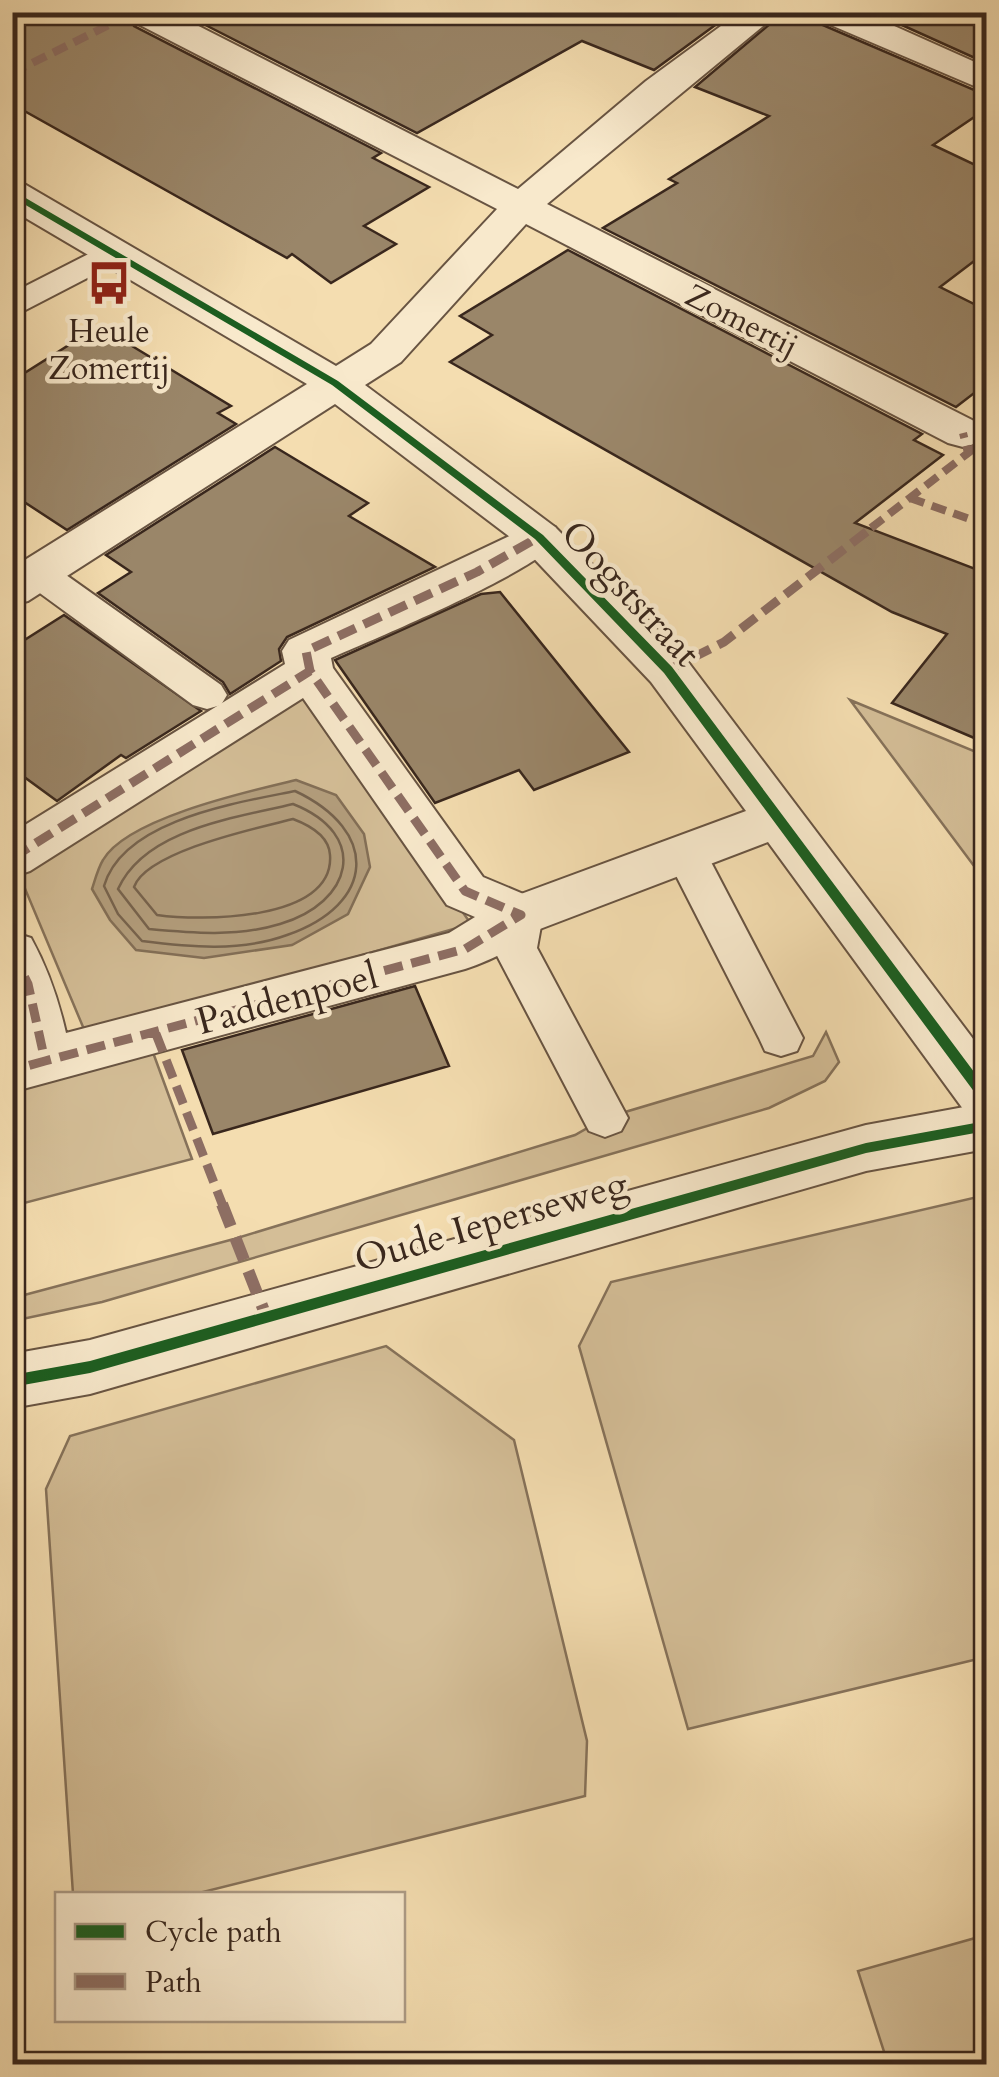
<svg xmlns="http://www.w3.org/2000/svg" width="999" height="2077" font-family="Cardo,serif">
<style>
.green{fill:#d4be97;stroke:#86725a;stroke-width:2.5}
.water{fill:#b49f7e;stroke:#836f57;stroke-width:2.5}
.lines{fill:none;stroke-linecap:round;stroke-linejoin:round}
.shore{stroke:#76634e;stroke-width:2.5}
.building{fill:#9a8669;stroke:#39271d;stroke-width:2.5}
.service-casing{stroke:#685442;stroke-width:4}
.pedestrian-casing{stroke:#685442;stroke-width:4}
.minor-casing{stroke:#685442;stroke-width:4}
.tertiary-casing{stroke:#685442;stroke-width:4}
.service{fill:#f8e9cc;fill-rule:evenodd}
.pedestrian{fill:#f8e9cc;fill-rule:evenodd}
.minor{fill:#f8e9cc;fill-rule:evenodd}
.tertiary{fill:#f8e9cc;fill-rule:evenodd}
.quiet-far2{stroke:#8d6e63;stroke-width:8;stroke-dasharray:15 8;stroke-linecap:butt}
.quiet-far1{stroke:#8d6e63;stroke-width:9;stroke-dasharray:19 9;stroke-linecap:butt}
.quiet{stroke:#8d6e63;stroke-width:12;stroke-dasharray:24 12;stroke-linecap:butt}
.cycleway-casing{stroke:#f8e9cc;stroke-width:7}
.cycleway{fill:#1b5e20;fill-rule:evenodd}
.labels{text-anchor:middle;stroke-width:9;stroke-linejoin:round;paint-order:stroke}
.far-street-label{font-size:32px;fill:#39271d;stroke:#f8e9cc}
.far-poi-label{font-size:32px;fill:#39271d;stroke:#f8e9cc}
.street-label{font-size:38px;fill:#39271d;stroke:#f8e9cc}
</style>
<rect width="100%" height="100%" fill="#f4ddb0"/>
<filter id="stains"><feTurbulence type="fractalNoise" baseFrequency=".002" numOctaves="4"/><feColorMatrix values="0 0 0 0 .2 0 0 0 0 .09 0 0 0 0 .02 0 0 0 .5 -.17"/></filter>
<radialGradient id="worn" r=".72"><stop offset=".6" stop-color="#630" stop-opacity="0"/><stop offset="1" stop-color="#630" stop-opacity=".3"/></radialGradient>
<path class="green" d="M307,688L471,924L86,1034L18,872Z
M850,700L986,756V882Z
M826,1032L839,1062L825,1081L769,1108L102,1302L13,1321V1298L234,1239L575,1135L605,1118L813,1056Z
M151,1047L192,1159L13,1206V1085Z
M986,1195V1657L688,1729L579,1346L611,1282Z
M386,1346L514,1440L587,1741L585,1796L195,1894H73L46,1489L70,1436Z
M986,1935V2064H888L858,1971Z"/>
<path class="water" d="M296,780L336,795L364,834L370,867L348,914L292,945L204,958L136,950L110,920L92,889C95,880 98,868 103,860C127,818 250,791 296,780Z"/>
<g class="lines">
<path class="shore" d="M295,791C380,831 376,904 287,935C241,952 189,947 142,941L118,914L104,886C123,820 236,803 295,791Z
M293,804C371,835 352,903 280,924C238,937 192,933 149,929L118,889C145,829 235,818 293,804Z
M293,819C309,825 329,836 330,855C335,922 199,921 157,915L134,887C147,851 258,828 293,819Z"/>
</g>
<path class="building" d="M12,12H129L134,26L381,153L373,158L429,187L364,226L396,244L331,283L292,254L287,258L12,104Z
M180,12H733L654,70L582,41L417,133Z
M784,12H812L818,23L986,95V109L933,145L986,170V252L940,287L986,310V384L956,407L603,228L677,183L669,179L769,116L695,87Z
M873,12H986V63Z
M568,250L922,434L914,440L943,455L855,523L986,573V743L892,703L947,634L892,612L450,362L492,335L460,316Z
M99,326L231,406L218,413L236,424L67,530L12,494V381Z
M275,447L368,503L349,516L435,567L287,637L279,649L281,661L230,694L223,682L98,593L131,572L106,555Z
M500,592L629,752L534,790L519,770L435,803L335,660L481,594Z
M64,615L201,711L126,758L121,755L57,801L12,768V648Z
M415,986L449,1066L213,1134L182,1050Z"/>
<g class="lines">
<g class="service-casing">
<path id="service" d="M112,242L128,252L124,259L12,317V293Z
M39,562L52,565L221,685L227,695L221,705L207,709L193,705L26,583L20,574L26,565Z
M685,836L700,841L803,1038L797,1051L781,1056L765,1051L759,1038L664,852L670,841Z
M521,899L536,904L543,915L537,948L628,1118L621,1131L605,1137L589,1131L493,948L506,904Z"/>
</g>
<g class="pedestrian-casing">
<path id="pedestrian" d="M539,522L555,527L562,537C541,570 376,638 331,658L333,668L483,877L540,901L547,915C533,941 493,960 465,969L12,1092V932L31,938C48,969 58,998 66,1033L449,933L475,917L447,905L303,698L30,871L12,877V833L285,664L282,651L289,640Z"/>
</g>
<g class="minor-casing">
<path id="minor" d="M133,12H171L518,189L646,81L740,12H780L547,204L978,423L985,433L978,443L963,447L948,443L526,224L401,362L365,385L555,527L685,658L986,1056V1119L966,1113L768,842L540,929L521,935L502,929L495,915L502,901L746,811L651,682L523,547L335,404L28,601L12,605V568L307,384L12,210V181L26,185L336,366L371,344L497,209L136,23Z
M815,12H863L986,67V91L819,20Z"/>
</g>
<g class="tertiary-casing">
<path id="tertiary" d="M986,1103V1149L866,1171L90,1394L12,1408V1354L90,1340L866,1125Z"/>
</g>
<use href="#service" class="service"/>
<use href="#pedestrian" class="pedestrian"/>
<use href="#minor" class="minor"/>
<use href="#tertiary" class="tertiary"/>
<path class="quiet-far2" d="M12,73L135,12
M986,400L980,406L986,419
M968,453L986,439
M910,498L978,522L986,519
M871,528L968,453L963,433"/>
<path class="quiet-far1" d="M668,670L724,642L874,526
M310,671L306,651L477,572L539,537
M12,858L310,671L465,891L521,915L465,949L45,1061
M12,952L28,984L45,1061L12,1070
M156,1034L223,1206"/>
<path class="quiet" d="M222,1204L266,1316"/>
<g class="cycleway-casing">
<path id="cycleway" d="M12,190L338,381L543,535L672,667L986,1088V1102L981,1101L664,673L535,539L332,385L12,197Z
M986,1121V1131L866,1153L90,1373L12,1387V1375L90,1361L866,1143Z"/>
</g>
<use href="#cycleway" class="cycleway"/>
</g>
<defs>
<g id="bus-bare" transform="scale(3.45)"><path d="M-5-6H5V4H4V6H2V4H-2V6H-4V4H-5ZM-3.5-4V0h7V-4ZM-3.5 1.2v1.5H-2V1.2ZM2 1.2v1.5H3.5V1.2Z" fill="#8f2418" stroke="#f8e9cc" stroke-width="2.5" paint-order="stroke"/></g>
</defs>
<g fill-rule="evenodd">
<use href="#bus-bare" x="109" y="283"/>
</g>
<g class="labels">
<g class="far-street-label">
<text transform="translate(742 320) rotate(27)" y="11">Zomertij</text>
</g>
<g class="far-poi-label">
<text x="109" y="342">Heule<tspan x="109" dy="37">Zomertij</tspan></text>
</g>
<g class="street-label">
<text transform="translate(631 593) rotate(47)" y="13">Oogststraat</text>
<text transform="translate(287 998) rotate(-15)" y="13">Paddenpoel</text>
<text transform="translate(491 1221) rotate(-16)" y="13">Oude Ieperseweg</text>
</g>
</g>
<rect width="999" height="2077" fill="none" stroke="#f4ddb0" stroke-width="50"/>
<rect x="15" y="15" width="969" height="2047" fill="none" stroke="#39271d" stroke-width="5"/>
<rect x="25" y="25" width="949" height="2027" fill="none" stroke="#39271d" stroke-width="2.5"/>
<rect x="55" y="1892" width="350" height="130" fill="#f8e9cc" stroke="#ac9b86" stroke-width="2.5"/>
<rect x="75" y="1924" width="50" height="15" fill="#1b5e20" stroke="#ac9b86" stroke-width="2.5"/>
<text x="145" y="1942" font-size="30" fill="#39271d">Cycle path</text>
<rect x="75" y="1974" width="50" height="15" fill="#8d6e63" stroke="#ac9b86" stroke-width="2.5"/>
<text x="145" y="1992" font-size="30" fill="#39271d">Path</text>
<rect width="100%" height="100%" filter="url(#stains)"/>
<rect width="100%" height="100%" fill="url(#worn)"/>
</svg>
